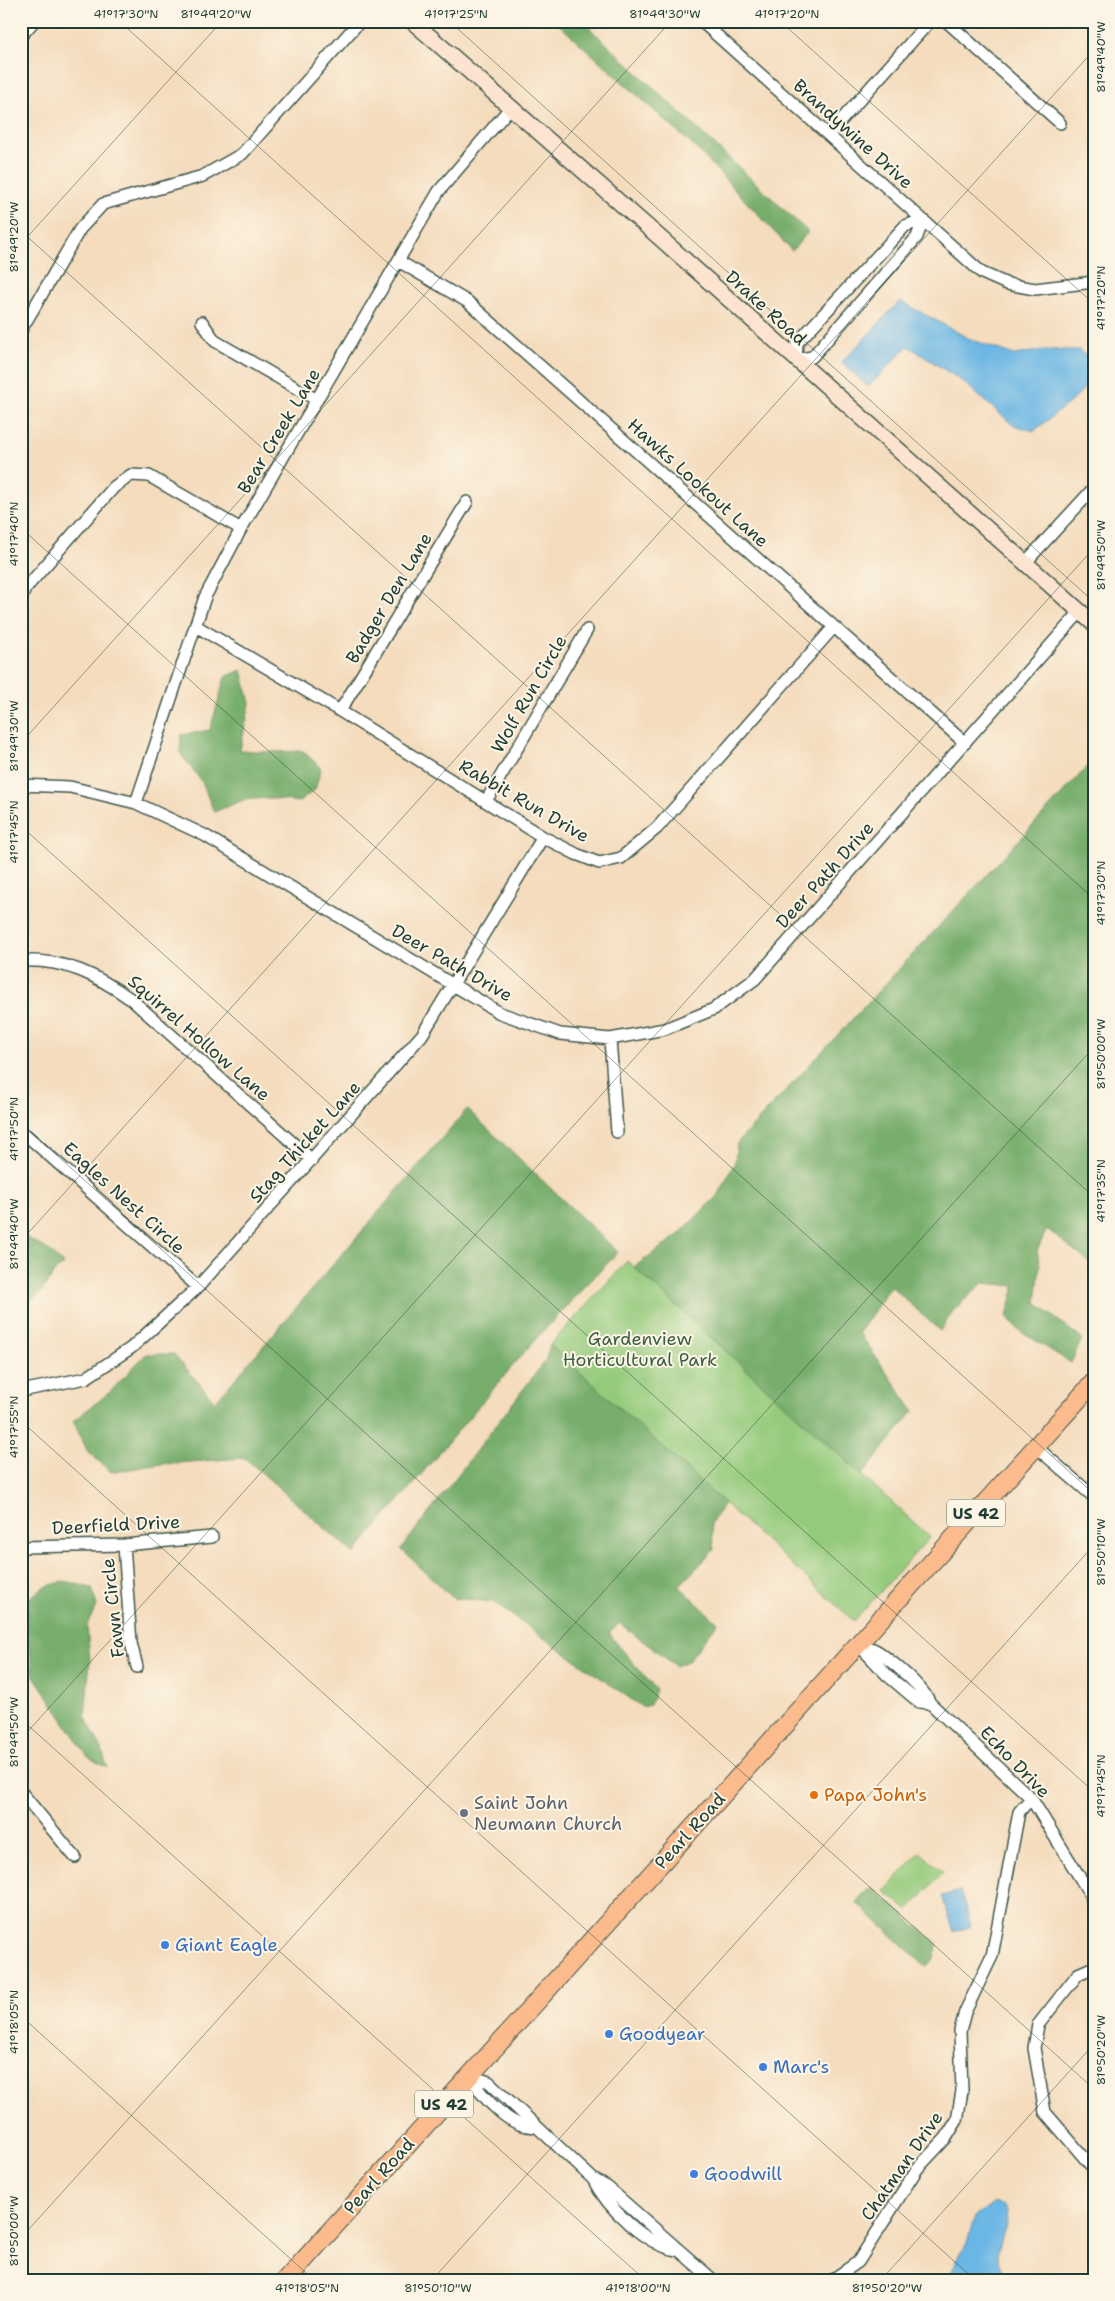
<svg xmlns="http://www.w3.org/2000/svg" width="1115" height="2301" font-family="'Shantell Sans',sans-serif">
<style>
.green{fill:#94ca7c;stroke:#5a8458}
.forest{fill:#77ae6c;stroke:#4b7650}
.water{fill:#6ab6e4;stroke:#447a8c}
.lines{fill:none;stroke-linecap:round;stroke-linejoin:round}
.street-casing{stroke:#3f5549;stroke-width:14}
.secondary-casing{stroke:#3f5549;stroke-width:18}
.primary-casing{stroke:#3f5549;stroke-width:20}
.street{stroke:#fff;stroke-width:11}
.secondary{stroke:#fde4d1;stroke-width:15}
.primary{stroke:#fbbb8d;stroke-width:18}
.ticks{fill:none;stroke:#1f3d34;stroke-width:1;stroke-opacity:0.45}
.food-dot{fill:#e8710a;stroke:#fcf5e5;stroke-width:2}
.worship-dot{fill:#6b7280;stroke:#fcf5e5;stroke-width:2}
.shop-dot{fill:#3f7fe0;stroke:#fcf5e5;stroke-width:2}
.labels{text-anchor:middle;stroke-width:4;stroke-linejoin:round;paint-order:stroke}
.shield{fill:#fcf5e5;stroke:#617469;stroke-width:1}
.shield-label{font-size:16px;font-weight:bold;fill:#1f3d34}
.street-label{font-size:18px;fill:#1f3d34;stroke:#fcf5e5}
.park-label{font-size:18px;fill:#3c6046;stroke:#fcf5e5}
.food-label{font-size:18px;fill:#c56008;stroke:#fcf5e5;text-anchor:start}
.worship-label{font-size:18px;fill:#5b616d;stroke:#fcf5e5;text-anchor:start}
.shop-label{font-size:18px;fill:#366cbe;stroke:#fcf5e5;text-anchor:start}
.neatline{fill:none;stroke:#1f3d34;stroke-width:2}
.ticks-label{font-size:12px;text-anchor:middle;fill:#1f3d34}
</style>
<rect width="100%" height="100%" fill="#fcf5e5"/>
<filter id="ink" filterUnits="userSpaceOnUse"><feTurbulence type="fractalNoise" baseFrequency=".02" numOctaves="2"/><feDisplacementMap in="SourceGraphic" scale="10" xChannelSelector="R" yChannelSelector="G"/><feConvolveMatrix kernelMatrix="1 2 1 2 8 2 1 2 1" color-interpolation-filters="sRGB"/></filter>
<filter id="wash" filterUnits="userSpaceOnUse"><feTurbulence type="fractalNoise" baseFrequency=".0096" numOctaves="4" result="noise"/><feDisplacementMap in="SourceGraphic" scale="20" xChannelSelector="R" yChannelSelector="G"/><feGaussianBlur stdDeviation="1.12" result="paint"/><feColorMatrix in="noise" values="0 0 0 0 0 0 0 0 0 0 0 0 0 0 0 0 0 1.4 0 .05"/><feComposite in="paint" operator="in"/></filter>
<g filter="url(#wash)">
<rect width="100%" height="100%" fill="#f4dcbd"/>
<path class="green" d="M627,1261L930,1537L854,1621L550,1345Z
M920,1852L943,1872L908,1911L885,1891Z"/>
<path class="forest" d="M555,21H582L808,232L792,251L700,152Z
M242,670L250,703L240,750L266,752L303,751L321,768L315,790L299,802L267,798L243,800L214,812L202,782L180,753L181,735L210,730L225,677Z
M1089,765L1094,770V1266L1047,1229L1037,1251L1040,1265L1036,1303L1082,1339L1071,1363L1017,1329L1007,1316L1015,1286L983,1283L953,1311L940,1331L891,1286L859,1333L914,1411L862,1475L634,1267L677,1236L719,1194L735,1162L737,1143Z
M467,1109L618,1252L532,1343L354,1554L245,1458L162,1464L111,1472L88,1452L73,1421L110,1392L146,1354H174L215,1402Z
M21,1234L50,1251L64,1265L56,1270L41,1293L21,1308Z
M550,1345L724,1503L711,1524L714,1550L679,1586L718,1623L688,1661L676,1666L619,1623L609,1634L656,1690L650,1705L642,1707L493,1602L453,1598L401,1549L545,1361Z
M64,1581L92,1588L97,1606L87,1625L90,1661L85,1716L102,1749L107,1768L88,1757L34,1676L29,1643L21,1626V1616L30,1598L42,1588Z
M873,1888L938,1944L934,1958L926,1967L857,1903L866,1891Z"/>
<path class="water" d="M900,301L970,339L1014,355L1044,350H1079L1088,357V384L1074,399L1034,431L1013,425L962,381L908,346L868,387L842,362Z
M960,1891L971,1926L954,1932L942,1896Z
M994,2202L1004,2206L1008,2213C1007,2228 994,2249 998,2261C1000,2267 1004,2274 1007,2280H946L966,2245L975,2217Z"/>
</g>
<g filter="url(#ink)">
<g class="lines">
<g class="street-casing">
<path id="street" d="M701,21L982,273L1007,284L1035,289L1094,282
M946,21L1060,123
M21,36L34,21
M828,135L930,21
M923,220L917,237L812,357L796,360L797,343L905,226Z
M400,262L468,302L965,743
M202,322L215,341L317,400
M21,330L80,229L103,204L203,176L242,154L360,21
M1025,563L1094,488
M21,599L25,589L114,487L131,475L149,476L241,529
M196,626L340,711L543,837L576,854L599,863L621,858L657,828L833,628
M340,711L467,502
M21,785L70,787L136,803L204,835L500,1013L560,1034L610,1039L665,1029L714,1009L755,979L1080,612
M486,801L587,630
M136,803L205,597L241,529L439,191L510,108
M21,961C65,959 97,975 132,1000L312,1160
M610,1039L617,1132
M26,1135L198,1287
M21,1391L86,1378L131,1348L198,1287L422,1035L543,837
M1035,1446L1094,1497
M124,1545L131,1643L137,1667
M21,1547L124,1545L212,1537
M858,1644C865,1646 874,1648 880,1653C895,1664 923,1687 930,1703L1031,1798L1090,1894L1094,1904
M858,1644L887,1675L919,1702L930,1703
M21,1792L75,1857
M1094,1967L1078,1974L1038,2025L1034,2048L1045,2112L1094,2169
M470,2076L489,2082L593,2179L607,2187L713,2280
M470,2076C480,2095 512,2131 536,2126
M593,2179C607,2207 645,2245 677,2250
M832,2280L858,2262L917,2169L946,2138L957,2120L962,2091L960,2031L965,2012L992,1956L1019,1812L1031,1798"/>
</g>
<g class="secondary-casing">
<path id="secondary" d="M412,21L659,237L1094,624"/>
</g>
<g class="primary-casing">
<path id="primary" d="M286,2280L1094,1382"/>
</g>
<use href="#street" class="street"/>
<use href="#secondary" class="secondary"/>
<use href="#primary" class="primary"/>
</g>
</g>
<path class="ticks" d="M119,21L1094,899M449,21L1094,602M780,21L1094,304M21,231L1094,1197M21,244L222,21M21,528L1094,1494M21,743L671,21M21,826L1094,1792M21,1123L1094,2089M21,1241L1094,50M21,1421L975,2280M21,1719L645,2280M21,1739L1094,548M21,2016L314,2280M21,2238L1094,1047M432,2280L1094,1545M881,2280L1094,2044"/>
<circle class="food-dot" cx="814" cy="1795" r="5"/>
<circle class="worship-dot" cx="464" cy="1813" r="5"/>
<g class="shop-dot">
<circle cx="165" cy="1945" r="5"/>
<circle cx="609" cy="2034" r="5"/>
<circle cx="763" cy="2067" r="5"/>
<circle cx="694" cy="2174" r="5"/>
</g>
<g class="labels">
<g class="shield">
<rect x="947" y="1499.5" width="58" height="27" rx="4"/>
<rect x="415" y="2090.5" width="58" height="27" rx="4"/>
</g>
<g class="shield-label">
<text x="976" y="1519">US 42</text>
<text x="444" y="2110">US 42</text>
</g>
<g class="street-label">
<text transform="translate(853 134) rotate(42)" y="6">Brandywine Drive</text>
<text transform="translate(766 308) rotate(42)" y="6">Drake Road</text>
<text transform="translate(279 431) rotate(-59)" y="6">Bear Creek Lane</text>
<text transform="translate(698 483) rotate(42)" y="6">Hawks Lookout Lane</text>
<text transform="translate(389 598) rotate(-59)" y="6">Badger Den Lane</text>
<text transform="translate(529 694) rotate(-60)" y="6">Wolf Run Circle</text>
<text transform="translate(524 801) rotate(30)" y="6">Rabbit Run Drive</text>
<text transform="translate(825 875) rotate(-48)" y="6">Deer Path Drive</text>
<text transform="translate(452 963) rotate(30)" y="6">Deer Path Drive</text>
<text transform="translate(199 1038) rotate(41)" y="6">Squirrel Hollow Lane</text>
<text transform="translate(305 1142) rotate(-48)" y="6">Stag Thicket Lane</text>
<text transform="translate(124 1198) rotate(42)" y="6">Eagles Nest Circle</text>
<text transform="translate(116 1525) rotate(-3)" y="6">Deerfield Drive</text>
<text transform="translate(113 1608) rotate(-96)" y="6">Fawn Circle</text>
<text transform="translate(1015 1762) rotate(46)" y="6">Echo Drive</text>
<text transform="translate(690 1831) rotate(-48)" y="6">Pearl Road</text>
<text transform="translate(902 2166) rotate(-55)" y="6">Chatman Drive</text>
<text transform="translate(379 2176) rotate(-48)" y="6">Pearl Road</text>
</g>
<g class="park-label">
<text x="640" y="1345">Gardenview<tspan x="640" dy="21">Horticultural Park</tspan></text>
</g>
<g class="food-label">
<text x="824" y="1801">Papa John's</text>
</g>
<g class="worship-label">
<text x="474" y="1809">Saint John<tspan x="474" dy="21">Neumann Church</tspan></text>
</g>
<g class="shop-label">
<text x="175" y="1951">Giant Eagle</text>
<text x="619" y="2040">Goodyear</text>
<text x="773" y="2073">Marc's</text>
<text x="704" y="2180">Goodwill</text>
</g>
</g>
<rect width="1115" height="2301" fill="none" stroke="#fcf5e5" stroke-width="55"/>
<rect x="28" y="28" width="1060" height="2246" class="neatline"/>
<g class="ticks-label">
<text x="126" y="18">41°17'30"N</text>
<text x="216" y="18">81°49'20"W</text>
<text x="456" y="18">41°17'25"N</text>
<text x="665" y="18">81°49'30"W</text>
<text x="787" y="18">41°17'20"N</text>
<text transform="translate(1101 57) rotate(-90)" y="4">81°49'40"W</text>
<text transform="translate(14 237) rotate(-90)" y="4">81°49'20"W</text>
<text transform="translate(1101 298) rotate(-90)" y="4">41°17'20"N</text>
<text transform="translate(14 534) rotate(-90)" y="4">41°17'40"N</text>
<text transform="translate(1101 555) rotate(-90)" y="4">81°49'50"W</text>
<text transform="translate(14 736) rotate(-90)" y="4">81°49'30"W</text>
<text transform="translate(14 832) rotate(-90)" y="4">41°17'45"N</text>
<text transform="translate(1101 893) rotate(-90)" y="4">41°17'30"N</text>
<text transform="translate(1101 1054) rotate(-90)" y="4">81°50'00"W</text>
<text transform="translate(14 1129) rotate(-90)" y="4">41°17'50"N</text>
<text transform="translate(1101 1191) rotate(-90)" y="4">41°17'35"N</text>
<text transform="translate(14 1234) rotate(-90)" y="4">81°49'40"W</text>
<text transform="translate(14 1427) rotate(-90)" y="4">41°17'55"N</text>
<text transform="translate(1101 1552) rotate(-90)" y="4">81°50'10"W</text>
<text transform="translate(14 1732) rotate(-90)" y="4">81°49'50"W</text>
<text transform="translate(1101 1786) rotate(-90)" y="4">41°17'45"N</text>
<text transform="translate(14 2022) rotate(-90)" y="4">41°18'05"N</text>
<text transform="translate(1101 2050) rotate(-90)" y="4">81°50'20"W</text>
<text transform="translate(14 2231) rotate(-90)" y="4">81°50'00"W</text>
<text x="307" y="2292">41°18'05"N</text>
<text x="438" y="2292">81°50'10"W</text>
<text x="638" y="2292">41°18'00"N</text>
<text x="887" y="2292">81°50'20"W</text>
</g>
</svg>
